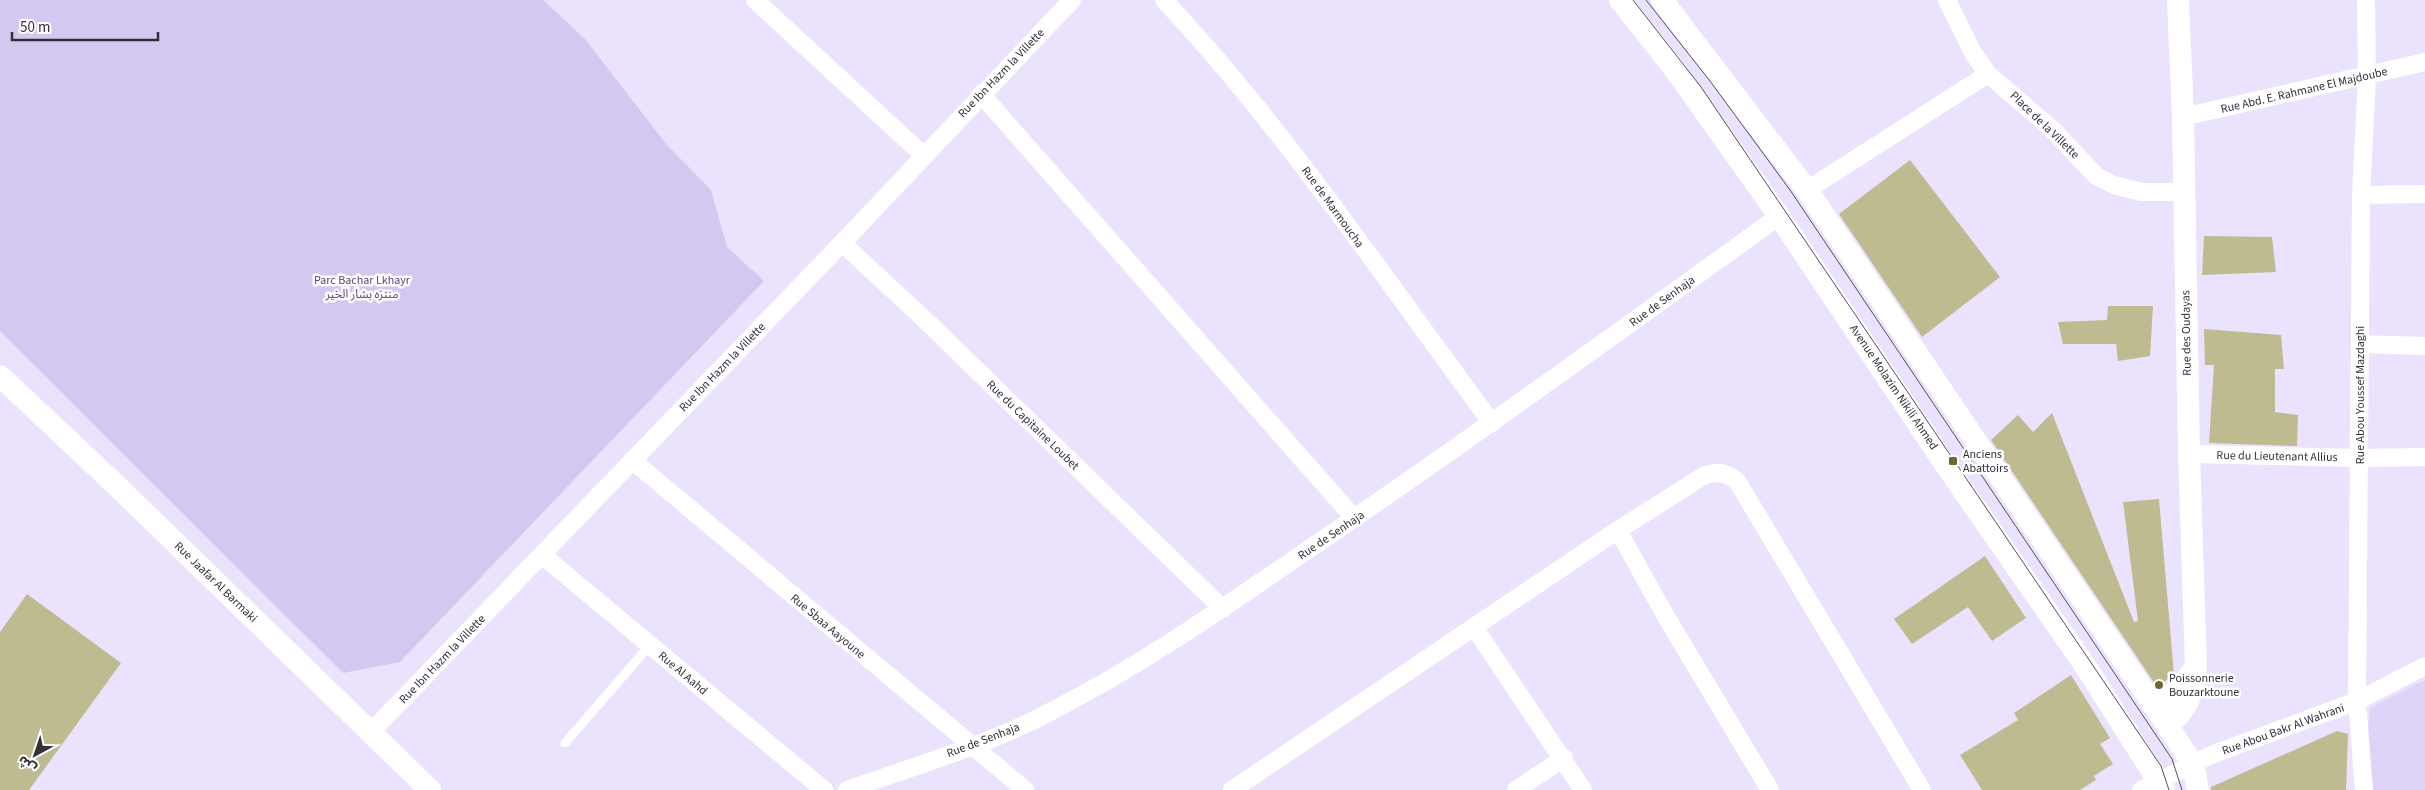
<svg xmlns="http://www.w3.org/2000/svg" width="2425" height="790" font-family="'Source Sans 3','Noto Sans Arabic',sans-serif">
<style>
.built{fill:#dfd4f7}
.green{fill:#d5c8f0}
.building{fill:#bebb91}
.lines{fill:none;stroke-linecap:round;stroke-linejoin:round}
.service{stroke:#fff;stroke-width:9}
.minor{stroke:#fff;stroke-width:18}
.tertiary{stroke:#fff;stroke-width:22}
.tram{stroke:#544f5d;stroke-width:1}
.poi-dot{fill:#6c6734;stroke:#fff;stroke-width:2}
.labels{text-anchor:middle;stroke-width:5;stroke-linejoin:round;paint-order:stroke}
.street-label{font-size:12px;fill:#332f3a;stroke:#fff}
.park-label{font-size:12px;fill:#5a467a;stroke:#fff}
.poi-label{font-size:12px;fill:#332f3a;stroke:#fff;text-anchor:start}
</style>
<rect width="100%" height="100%" fill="#ebe2fe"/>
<path class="built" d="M2425,680V790H2364L2370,708Z"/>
<path class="green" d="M0,0H543L585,39L667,145L711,190L727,247L764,281L400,662L343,673L0,331Z"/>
<path class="building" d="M1910,160L2000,277L1922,337L1839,214Z
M2204,236L2272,237L2276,272L2202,275Z
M2108,306H2153L2150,356L2118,361L2116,344H2063L2058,322L2107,320Z
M2204,329L2281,335L2284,369H2275V412L2298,415L2297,446L2209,443L2214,365H2205Z
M2052,413L2134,622L2138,621L2123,502L2159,499L2174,675L2157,687L1991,440L2018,415L2033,432Z
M1985,556L2026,618L1992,641L1968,607L1912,644L1894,619Z
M27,594L121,663L29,790H0V632Z
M2071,675L2110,738L2100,744L2113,764L2094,776L2096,780L2080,790H1982L1960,755L2018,720L2014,713Z
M2337,731L2348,734L2346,790H2211V787Z"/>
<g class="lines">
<path class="service" d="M565,743L650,645"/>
<path class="minor" d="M755,0L923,155
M1164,0C1286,130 1385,280 1492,423
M1947,0L1973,53L1988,74L2053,130L2096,176L2114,185L2141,192H2183
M981,94L1354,518
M2183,117L2425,62
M1807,190L1988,74
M2361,195L2425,194
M842,243L922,317L1223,609
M2360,344L2425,346
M2189,454L2359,458L2425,457
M632,460L1025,790
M1618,530L1665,615L1770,790
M542,555L824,790
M1474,627L1583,790
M371,732L842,243L1072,0
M847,790C914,766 985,746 1048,713C1150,661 1243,594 1337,530C1486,428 1633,322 1779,216
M1232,790L1618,530L1705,475C1719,471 1725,472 1737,481L1922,790
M1516,790L1564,758
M2141,790L2211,755L2357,701L2425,666
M2364,790L2357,701L2361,195L2367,76L2366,0"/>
<path class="tertiary" d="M1620,0L1676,71L1779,216L1947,467L2086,667L2164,790
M1662,0L1807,190L2193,764L2198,790
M0,376L117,486L430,790
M2153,705L2180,689L2194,669
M2168,726C2187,709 2195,692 2196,667L2189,454L2183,117L2178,0"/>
<path class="tram" d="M1633,0L1701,87L2161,766L2169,790
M1646,0L1710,81L1790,190L2172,759L2182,790"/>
</g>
<g class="poi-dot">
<rect x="1948" y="456" width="10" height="10" rx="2.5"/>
<circle cx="2159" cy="685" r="5"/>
</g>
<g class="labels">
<g class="street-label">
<text transform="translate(1001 73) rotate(-46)" y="4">Rue Ibn Hazm la Villette</text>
<text transform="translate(2304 90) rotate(-13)" y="4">Rue Abd. E. Rahmane El Majdoube</text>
<text transform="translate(2045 125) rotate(44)" y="4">Place de la Villette</text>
<text transform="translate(1333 207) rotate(54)" y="4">Rue de Marmoucha</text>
<text transform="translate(1662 301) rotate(-36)" y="4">Rue de Senhaja</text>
<text transform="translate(2186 333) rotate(-91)" y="4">Rue des Oudayas</text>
<text transform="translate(722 367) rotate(-46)" y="4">Rue Ibn Hazm la Villette</text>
<text transform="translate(1894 387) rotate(56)" y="4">Avenue Molazim Nikili Ahmed</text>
<text transform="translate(2360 395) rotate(-90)" y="4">Rue Abou Youssef Mazdaghi</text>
<text transform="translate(1033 425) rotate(44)" y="4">Rue du Capitaine Loubet</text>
<text transform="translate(2277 456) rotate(1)" y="4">Rue du Lieutenant Allius</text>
<text transform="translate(1331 535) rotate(-34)" y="4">Rue de Senhaja</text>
<text transform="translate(216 582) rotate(44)" y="4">Rue Jaafar Al Barmaki</text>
<text transform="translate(828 626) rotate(40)" y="4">Rue Sbaa Aayoune</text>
<text transform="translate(442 659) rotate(-46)" y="4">Rue Ibn Hazm la Villette</text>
<text transform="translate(683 673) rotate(40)" y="4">Rue Al Aahd</text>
<text transform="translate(2283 729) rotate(-20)" y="4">Rue Abou Bakr Al Wahrani</text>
<text transform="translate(983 740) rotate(-21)" y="4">Rue de Senhaja</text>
</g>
<g class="park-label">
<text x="362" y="284">Parc Bachar Lkhayr<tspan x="362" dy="14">منتزه بشار الخير</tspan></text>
</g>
<g class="poi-label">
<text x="1963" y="458">Anciens<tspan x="1963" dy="14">Abattoirs</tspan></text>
<text x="2169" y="682">Poissonnerie<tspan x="2169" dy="14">Bouzarktoune</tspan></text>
</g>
</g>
<g transform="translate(35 755) rotate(220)" stroke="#ffffff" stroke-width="4" paint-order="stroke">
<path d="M0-4L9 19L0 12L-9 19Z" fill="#332f3a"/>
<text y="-8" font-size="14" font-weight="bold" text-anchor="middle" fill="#332f3a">ش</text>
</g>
<path d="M12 32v8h146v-8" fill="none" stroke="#332f3a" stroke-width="2.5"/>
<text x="20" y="32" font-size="15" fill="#332f3a" stroke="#ffffff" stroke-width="4" paint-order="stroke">50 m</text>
</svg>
